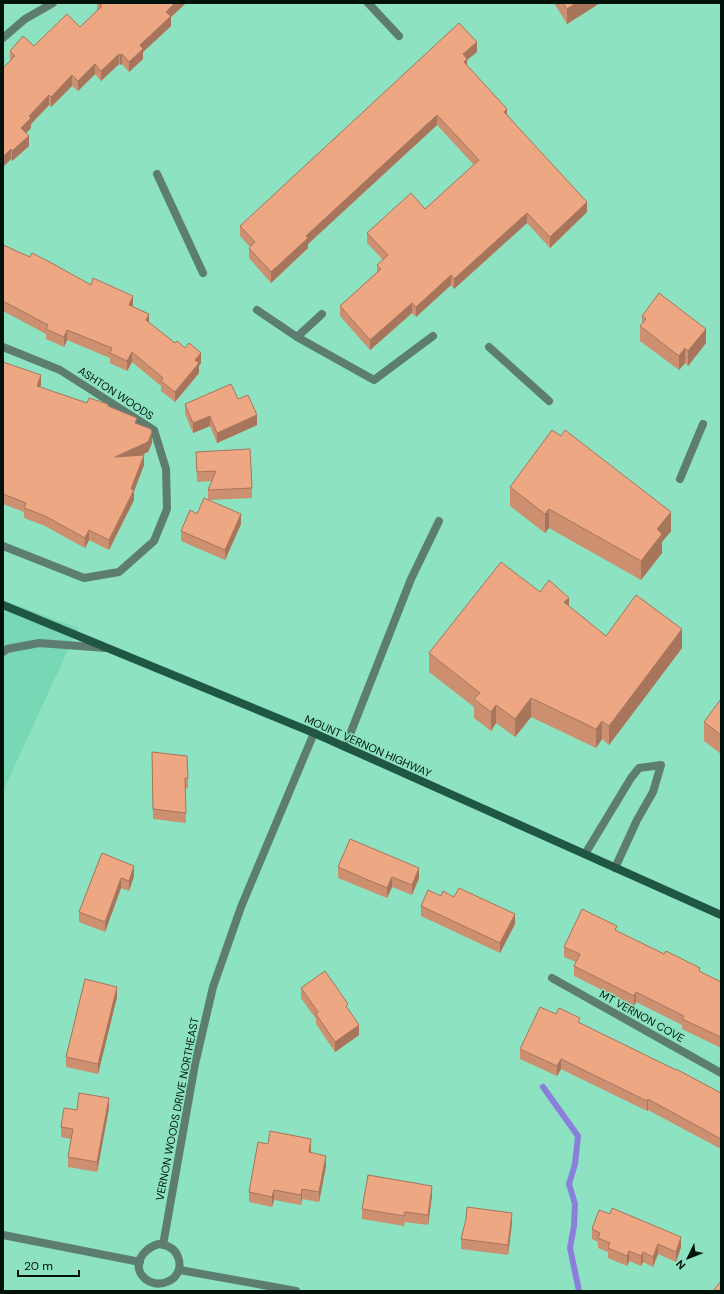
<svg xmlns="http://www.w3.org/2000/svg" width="724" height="1294" font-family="'DM Sans',sans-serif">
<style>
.built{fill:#78d7b4}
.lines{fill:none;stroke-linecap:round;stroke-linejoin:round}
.stream{stroke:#8b7fdc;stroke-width:6}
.lane{stroke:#5c7d70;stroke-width:8}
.street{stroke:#5c7d70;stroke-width:8}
.secondary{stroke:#205644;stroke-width:8}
.wall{fill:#cc9071}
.shaded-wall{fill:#a6755c}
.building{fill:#eda783;stroke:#a6755c}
.labels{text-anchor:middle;stroke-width:3;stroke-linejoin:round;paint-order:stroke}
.street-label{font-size:11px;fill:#00130b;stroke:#8ce2c1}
</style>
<rect width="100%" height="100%" fill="#8ce2c1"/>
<path class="built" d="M3,600L78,628L3,791Z"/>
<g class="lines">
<path class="stream" d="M543,1087L578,1136L575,1164L569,1184L575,1204L574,1226L570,1248L579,1291"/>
<path class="lane" d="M368,3L399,36
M157,174L203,273
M257,310L297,337L374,380L433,336
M297,337L322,314
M489,347L549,401
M680,479L703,424
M3,652L7,649L39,643L106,648
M345,747L411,579L439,521
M585,854L631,778L639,768L661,765L653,792L637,820L615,868"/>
<path class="street" d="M3,38L25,19L53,3
M3,347L60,370L154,430L166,469L167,509L154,541L119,572L84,578L3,546
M552,978L721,1073
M3,1235L140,1262
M159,1244C168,1245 175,1248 178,1257C187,1280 154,1294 141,1274C133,1260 147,1247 159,1244Z
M163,1245L195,1064L213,987L241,907L314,733
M180,1270L296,1291"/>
<path class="secondary" d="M3,605L314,733L721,915"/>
</g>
<path class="wall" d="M97,3H186L171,17V26L143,52V59L129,72L122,64L120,65L119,64L101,81L95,74L78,91L72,86L51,107L49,105L31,124V128L26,133L29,146L12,161L11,159L3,167V68L10,61V51L34,46L80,27L97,11Z
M554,3H600L567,24Z
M477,52L467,60V65L587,212L550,248L527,223L454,289L451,285L416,317L412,313L370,350L340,316V306L377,272V265L383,260L367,243V233L425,209L474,165L437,125L308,244V248L271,283L249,258V248L250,247L240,236V226Z
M3,233L4,244L3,245L91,285L133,306L149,323L201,363L199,366V373L175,402L161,391V386L132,362L127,371L110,363V358L67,340L64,347L46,339V334L3,311Z
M642,316L706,343L688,366L685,363L679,370L640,341V326L642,324Z
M3,362L41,385L40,387L87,403L108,407L137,424L152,443L148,452L142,455L144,465L134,490V500L109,550L89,540L85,548L45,526L24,518V512L3,504Z
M238,399L257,425L217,443L210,426L193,433L185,414V404Z
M196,452L252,488V498L209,500L241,524L225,560L181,541V531L197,514L208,500V490L212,481L197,482Z
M510,487L671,531L662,542V553L641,580L549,528L545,533L510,506Z
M540,592L569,606L606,636L682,648L609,745L602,739L596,748L531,717L515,737L496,723L491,731L474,718V707L429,672V653Z
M721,699V754L704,741V722Z
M152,752L188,778V788H186V823L153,819Z
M102,853L134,876L129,891L121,888L105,932L79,922V912Z
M338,867L419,878L412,895L392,887L387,898L338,878Z
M441,896L515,924L500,953L421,916V906Z
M617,931L721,982V1048L682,1029V1025L636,1002L634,1006L574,976V966L576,962L564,957V947Z
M301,988L348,1009L359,1035L335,1052L316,1024V1019L301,998Z
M117,997L98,1074L66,1067V1057Z
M556,1014L580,1024L721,1093V1149L648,1110L647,1111L561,1069L557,1076L520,1059V1049Z
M109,1108L97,1172L68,1167V1157L71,1139L61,1137V1127L77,1110Z
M268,1144L311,1149V1153L326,1166L319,1202L302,1199L301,1205L274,1200L272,1207L249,1202V1192Z
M432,1196L428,1225L405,1222L404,1226L362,1219V1209Z
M512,1223L508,1255L461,1249V1239Z
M592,1229L681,1247L676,1262L658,1254L653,1267L643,1262L641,1266L629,1261L627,1266L608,1258V1252L598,1248V1242L592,1239Z"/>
<path class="shaded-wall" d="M175,3H186L171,17V26L143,52V59L129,72V62L140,45L166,12Z
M576,3H600L567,24V9Z
M477,42V52L467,60V69L464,63L463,54Z
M119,54V64L101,81V71Z
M122,54V64L120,65V55Z
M95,64V74L78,91V81Z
M72,75V86L51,107V97Z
M49,95V105L31,124V128L21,138V128L29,116Z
M507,109V119L504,112Z
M437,115V125L308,244V248L271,283V272L306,236Z
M29,136V146L12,161V151Z
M11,149V159L3,167V157Z
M587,202V212L550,248V237Z
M527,213V223L454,289V279Z
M4,233V244L3,246V236Z
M451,275V285L416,317V307Z
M133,296V306L129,305Z
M412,303V313L370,350V340Z
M149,314V324L146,320Z
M706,329V343L688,366V351Z
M67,330V340L64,347V337Z
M685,348V363L679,370V356Z
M132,352V362L127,371V361Z
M201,353V363L199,366V373L175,402V392L195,360Z
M41,375V385L37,396V386Z
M257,415V425L217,443V433Z
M210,416V426L193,433V423Z
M152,432V443L148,452L115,467V457Z
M144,455V465L133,494L134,490V500L109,550V540L131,489Z
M549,509V528L545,533V514Z
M671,512V531L662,542V553L641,580V561L657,529Z
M241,514V524L225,560V550Z
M89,530V540L85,548V538Z
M569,598V616L564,602Z
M682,629V648L609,745V726Z
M531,698V717L515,737V719Z
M496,705V723L491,731V712Z
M602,721V739L596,748V729Z
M134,866V876L129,891V881Z
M419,868V878L412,895V885Z
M392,877V887L387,898V888Z
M121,878V888L105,932V922Z
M515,914V924L500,953V943Z
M117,987V997L98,1074V1064Z
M636,992V1002L634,1006V996Z
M359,1025V1035L335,1052V1042Z
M561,1059V1069L557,1076V1066Z
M109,1098V1108L97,1172V1162Z
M648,1099V1110L647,1111V1101Z
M311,1139V1149L309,1162V1152Z
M326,1156V1166L319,1202V1192Z
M432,1186V1196L428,1225V1215Z
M302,1189V1199L301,1205V1195Z
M274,1190V1200L272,1207V1197Z
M512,1213V1223L508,1255V1245Z
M681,1237V1247L676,1262V1252Z
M658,1244V1254L653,1267V1257Z
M629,1251V1261L627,1266V1256Z
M643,1252V1262L641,1266V1256Z"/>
<path class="building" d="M98,3H175L166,12L171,16L140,45L143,49L129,62L122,54L120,55L119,54L101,71L95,64L78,81L72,75L51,97L49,95L29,116L31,118L21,128L29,136L12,151L11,149L3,157V68L15,56L10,51L23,36L34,46L67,14L80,27L102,6Z
M563,3H576L567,9Z
M459,23L477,42L463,54L467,59L464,62L507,109L504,112L587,202L550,237L527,213L454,279L451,275L416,307L412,303L370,340L340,306L381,269L377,265L388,255L367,233L411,193L425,209L479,160L437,115L306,236L308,238L271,272L249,248L255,242L240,226Z
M3,245L30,257L32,253L48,261L91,285L93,278L133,296L129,305L149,314L146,320L175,343L177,341L185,348L189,343L201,353L195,360L199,363L175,392L161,381L163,378L132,352L127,361L110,353L112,348L67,330L64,337L46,329L48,325L3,301Z
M659,293L706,329L688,351L685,348L679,356L640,326L646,319L642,316Z
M3,362L41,375L37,386L87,403L89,398L108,404V406L137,418L135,423L151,429L152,432L148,442L115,457L144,455L131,489L134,490L109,540L89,530L85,538L45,516L24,508L26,503L3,494Z
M231,384L238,399L248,395L257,415L217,433L210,416L193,423L185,404Z
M552,430L561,436L565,430L671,512L657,529L662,534L641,561L549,509L545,514L510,487Z
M250,449L252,488L208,490L216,471L197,472L196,452Z
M204,498L241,514L225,550L181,531L190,510L197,514Z
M501,562L540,592L549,580L569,598L564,602L606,636L636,595L682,629L609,726L602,721L596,729L531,698L515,719L496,705L491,712L474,699L480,693L429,653Z
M721,699V735L704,722Z
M152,752L187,756L188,778H185L186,813L153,809Z
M350,839L419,868L412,885L392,877L387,888L338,867Z
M102,853L134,866L129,881L121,878L105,922L79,912Z
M459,888L515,914L500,943L421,906L428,890L441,896L443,891L454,897Z
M582,909L617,926L615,930L664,954L666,951L700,968L699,971L721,982V1037L682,1019L684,1016L636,992L634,996L574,966L580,954L564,947Z
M325,971L348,1004L346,1006L359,1025L335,1042L316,1014L318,1012L301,988Z
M85,979L117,987L98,1064L66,1057Z
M540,1007L556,1014L559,1008L580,1018L578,1022L676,1070V1069L721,1093V1139L648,1099L647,1101L561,1059L557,1066L520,1049Z
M79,1093L109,1098L97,1162L68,1157L73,1129L61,1127L64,1108L77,1110Z
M270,1131L311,1139L309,1152L326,1156L319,1192L302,1189L301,1195L274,1190L272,1197L249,1192L258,1142L268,1144Z
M368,1175L432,1186L428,1215L405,1212L404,1216L362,1209Z
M467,1207L512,1213L508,1245L461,1239L466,1219Z
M612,1208L681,1237L676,1252L658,1244L653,1257L643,1252L641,1256L629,1251L627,1256L608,1248L610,1243L598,1238L600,1233L592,1229L599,1210L610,1214Z
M721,1281V1291H713Z"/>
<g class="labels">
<g class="street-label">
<text transform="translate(116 393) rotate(33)" y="4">ASHTON WOODS</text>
<text transform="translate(368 746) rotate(24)" y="4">MOUNT VERNON HIGHWAY</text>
<text transform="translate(642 1016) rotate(29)" y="4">MT VERNON COVE</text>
<text transform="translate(177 1109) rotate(-79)" y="4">VERNON WOODS DRIVE NORTHEAST</text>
</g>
</g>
<rect width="724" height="1294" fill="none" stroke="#00130b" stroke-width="8"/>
<g transform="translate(688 1258) rotate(227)" stroke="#8ce2c1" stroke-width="3" paint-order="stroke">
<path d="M0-3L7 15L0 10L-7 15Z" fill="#00130b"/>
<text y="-6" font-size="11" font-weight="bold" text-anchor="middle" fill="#00130b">N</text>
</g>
<path d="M18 1270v6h61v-6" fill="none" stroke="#00130b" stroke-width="2"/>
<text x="24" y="1270" font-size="12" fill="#00130b" stroke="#8ce2c1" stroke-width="3" paint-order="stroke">20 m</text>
</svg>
